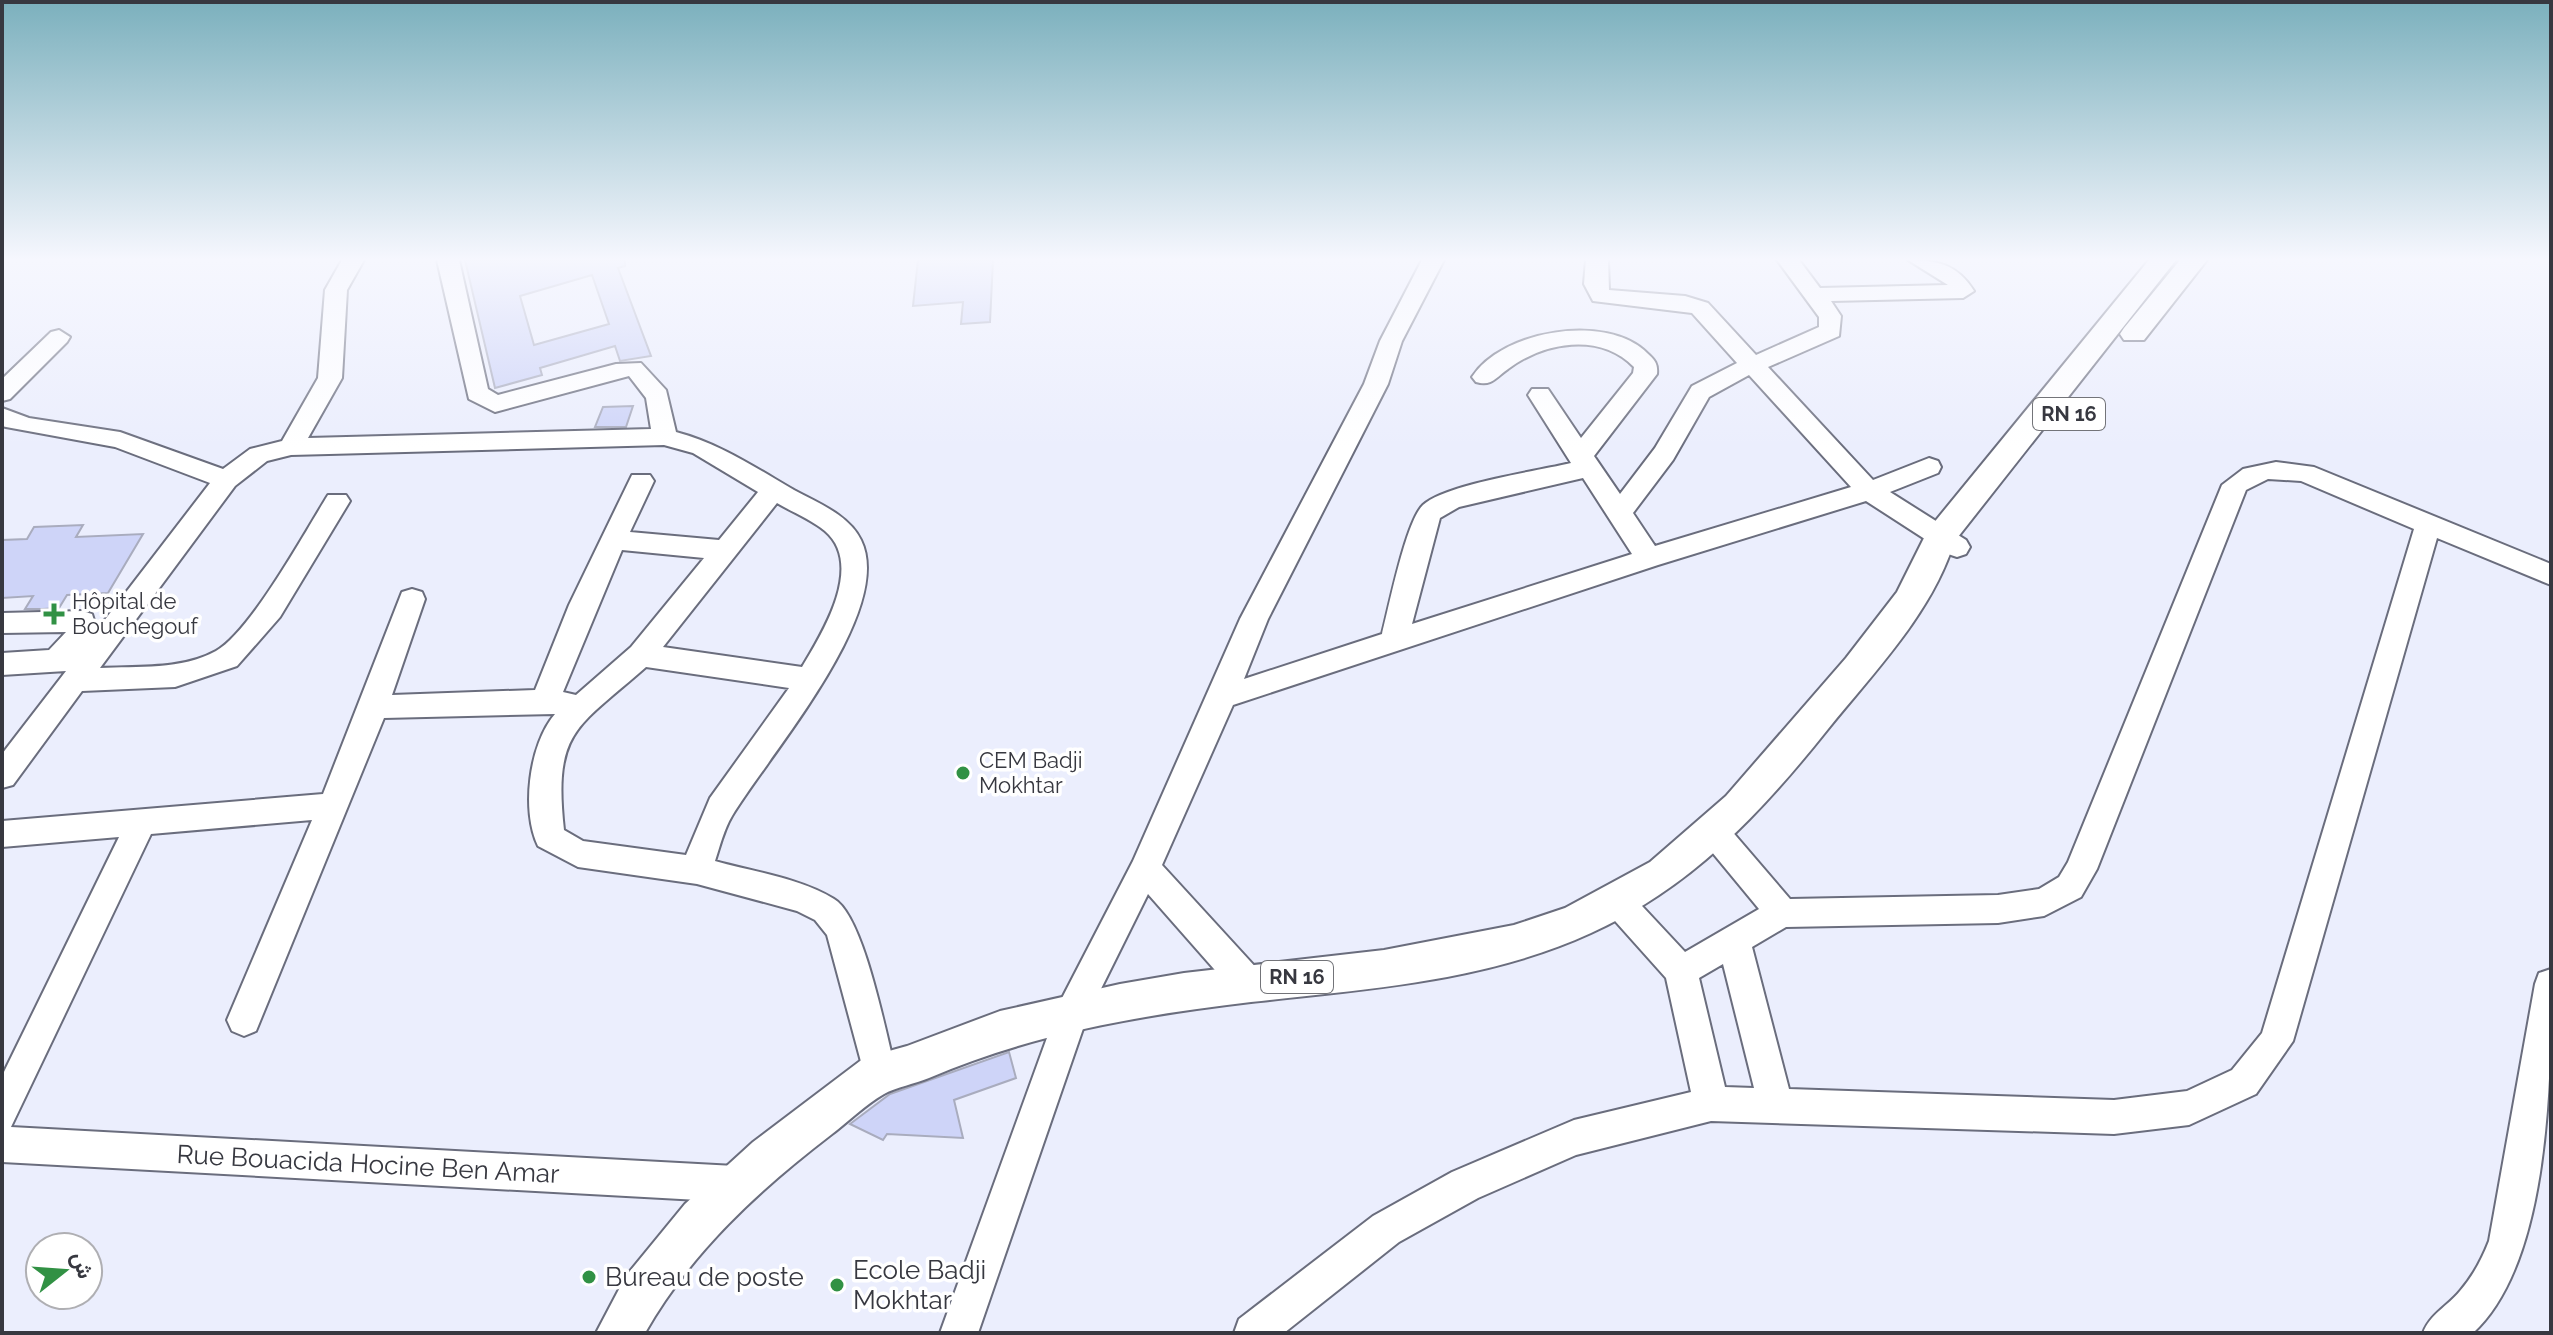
<svg xmlns="http://www.w3.org/2000/svg" width="2553" height="1335" font-family="Raleway,Vazirmatn,sans-serif">
<style>
.building{fill:#ced4f8;stroke:#a9acbe;stroke-width:2;fill-rule:evenodd}
.lines{fill:none;stroke-linecap:round;stroke-linejoin:round}
.minor-casing{stroke:#6a6d7d;stroke-width:4}
.major-casing{stroke:#6a6d7d;stroke-width:4}
.minor{fill:#fff;fill-rule:evenodd}
.major{fill:#fff;fill-rule:evenodd}
.poi-dot{fill:#319144;stroke:#fff;stroke-width:3}
.labels{text-anchor:middle;stroke-width:7;stroke-linejoin:round;paint-order:stroke}
.shield{fill:#fff;stroke:#737479;stroke-width:2}
.shield-label{font-size:20px;font-weight:bold;fill:#373840}
.poi-label{font-size:22px;fill:#373840;stroke:#fff;text-anchor:start}
.near-street-label{font-size:26px;fill:#373840;stroke:#fff}
.near-poi-label{font-size:26px;fill:#373840;stroke:#fff;text-anchor:start}
</style>
<rect width="100%" height="100%" fill="#ebeefd"/>
<path class="building" d="M465,260H625V266L618,268L651,356L620,361L615,346L540,368L542,375L495,388ZM592,275L609,324L534,345L520,296Z
M918,260H993L990,322L961,324L963,302L913,306Z
M633,406L626,427H595L603,407Z
M83,525L76,537L143,534L108,593L67,595L59,608L43,609H25L33,596L2,598V540L27,539L34,527Z
M1009,1052L1016,1078L954,1100L963,1138L887,1134L883,1140L850,1124L890,1094Z"/>
<g class="lines">
<g class="minor-casing">
<path id="minor" d="M342,260H364L347,290L342,378L308,438L651,429L646,398L629,376L495,412L469,399L437,260H459L488,389L498,395L616,364L641,363L666,390L676,432C719,443 756,468 794,490C818,503 849,515 861,540C896,611 768,756 732,816C724,829 720,846 715,861C754,872 800,878 834,899C864,916 886,1035 896,1072L891,1084L879,1089L867,1084L827,935L815,920L797,911L697,884L578,867L538,846C521,811 529,744 555,714L384,718L256,1031L244,1036L232,1031L227,1020L312,820L151,834L11,1127L735,1166L748,1171L753,1184L748,1197L735,1202L2,1162V1076L119,837L2,847V821L323,794L402,592L412,589L422,592L425,599L392,695L535,690L569,605L632,475H650L654,481L630,532L719,540L758,492L693,453L664,445L291,455L267,461L235,486L100,668C137,666 182,670 216,651C251,631 305,532 328,495H346L350,501L280,617L237,666L175,687L82,691L13,785L2,788V754L66,671L2,675V653L49,650L66,632L2,633V613L82,611L92,614L97,630L210,483L115,447L6,427L2,426V408L29,418L120,432L223,469L250,449L282,441L318,378L325,290ZM777,503C792,512 812,520 825,531C865,565 822,634 802,667L663,647ZM622,550L704,558L631,647L576,695L563,692ZM646,667L789,688L710,798L686,855L583,841L564,830C553,730 577,728 646,667Z
M1422,260H1444L1402,341L1388,384L1268,619L1244,679L1382,634C1389,607 1406,521 1423,505C1446,484 1538,471 1571,463L1528,395L1532,389H1548L1581,438L1633,373L1634,367C1600,332 1544,342 1508,369C1496,377 1492,387 1476,382L1472,377C1502,330 1607,313 1647,353C1655,360 1658,364 1657,374L1594,456L1620,494L1655,448L1692,386L1737,363L1692,313L1593,301L1584,284L1586,260H1608L1609,290L1685,296L1708,303L1756,355L1819,327V317L1777,260H1799L1820,288L1948,285L1908,260C1938,260 1958,265 1974,291L1963,298L1831,301L1841,316L1839,336L1768,367L1873,480L1929,458L1938,461L1941,467L1938,473L1890,492L1966,540L1970,547L1966,554L1957,557L1948,554L1866,501L1658,565L1233,705L1162,865L1260,972L1264,983L1260,994L1248,998L1236,994L1148,894L1087,1017L978,1333H940L1060,1002L1133,861L1240,619L1364,384L1380,341ZM1749,375L1851,487L1655,546L1633,513L1673,460L1709,397ZM1583,478L1632,554L1412,624L1440,518L1459,507Z
M59,330L70,337L67,342L10,399L2,401V379L51,332Z
M2276,462L2314,467L2551,564V585L2437,538L2293,1041L2256,1094L2189,1125L2114,1134L1711,1121L1576,1155L1478,1198L1399,1242L1284,1333H1234L1239,1319L1373,1216L1452,1172L1574,1120L1691,1092L1666,978L1607,912L1602,902L1607,892L1618,888L1629,892L1685,952L1759,909L1702,840L1698,831L1702,822L1713,818L1724,822L1790,899L1998,895L2039,889L2059,877L2068,862L2222,485L2243,469ZM2268,479L2301,481L2414,529L2262,1033L2232,1070L2187,1091L2114,1100L1789,1089L1752,947L1786,927L1998,923L2044,916L2081,897L2097,869L2246,490ZM1723,964L1754,1088L1725,1087L1699,978Z
M2551,969C2551,1070 2552,1260 2473,1333H2423C2430,1314 2448,1306 2460,1291C2473,1276 2482,1259 2489,1241L2535,984L2539,973Z"/>
</g>
<g class="major-casing">
<path id="major" d="M2149,260H2176L1954,542C1932,613 1874,672 1828,729C1761,813 1691,888 1591,933C1485,982 1365,989 1251,1002C1141,1015 1031,1034 929,1078C915,1084 896,1087 884,1094C865,1105 849,1121 832,1134C759,1190 691,1252 645,1333H596L626,1276L685,1204L753,1142L864,1058L907,1046L1000,1011L1120,984L1184,973L1384,950L1514,925L1565,908L1650,862L1726,796L1846,658L1897,592L1928,530Z
M2180,260H2207L2144,340H2124L2120,334L2124,328Z"/>
</g>
<use href="#minor" class="minor"/>
<use href="#major" class="major"/>
</g>
<linearGradient id="sky" x2="0" y2="1"><stop stop-color="#7bb0bd"/><stop offset="0.58" stop-color="#f6f7fe"/><stop offset="1" stop-color="#f6f7fe" stop-opacity="0"/></linearGradient>
<rect width="2553" height="447" fill="url(#sky)"/>
<g class="poi-dot">
<path d="M50 602h8v8h8v8h-8v8h-8v-8h-8v-8h8z"/>
<circle cx="963" cy="773" r="8"/>
<circle cx="589" cy="1277" r="8"/>
<circle cx="837" cy="1285" r="8"/>
</g>
<g class="labels">
<g class="shield">
<rect x="2033" y="398" width="72" height="32" rx="6"/>
<rect x="1261" y="961" width="72" height="32" rx="6"/>
</g>
<g class="shield-label">
<text x="2069" y="421">RN 16</text>
<text x="1297" y="984">RN 16</text>
</g>
<g class="poi-label">
<text x="72" y="609">Hôpital de<tspan x="72" dy="25">Bouchegouf</tspan></text>
<text x="979" y="768">CEM Badji<tspan x="979" dy="25">Mokhtar</tspan></text>
</g>
<g class="near-street-label">
<text transform="translate(368 1164) rotate(3)" y="9">Rue Bouacida Hocine Ben Amar</text>
</g>
<g class="near-poi-label">
<text x="853" y="1279">Ecole Badji<tspan x="853" dy="30">Mokhtar</tspan></text>
<text x="605" y="1286">Bureau de poste</text>
</g>
</g>
<rect width="2553" height="1335" fill="none" stroke="#373840" stroke-width="8"/>
<g transform="translate(64 1271) rotate(73)"><circle r="38" fill="#ffffff" stroke="#afafb3" stroke-width="2"/>
<path d="M0-6L14 30L0 20L-14 30Z" fill="#319144"/>
<text y="-12" font-size="22" font-weight="bold" text-anchor="middle" fill="#373840">ش</text>
</g>
</svg>
